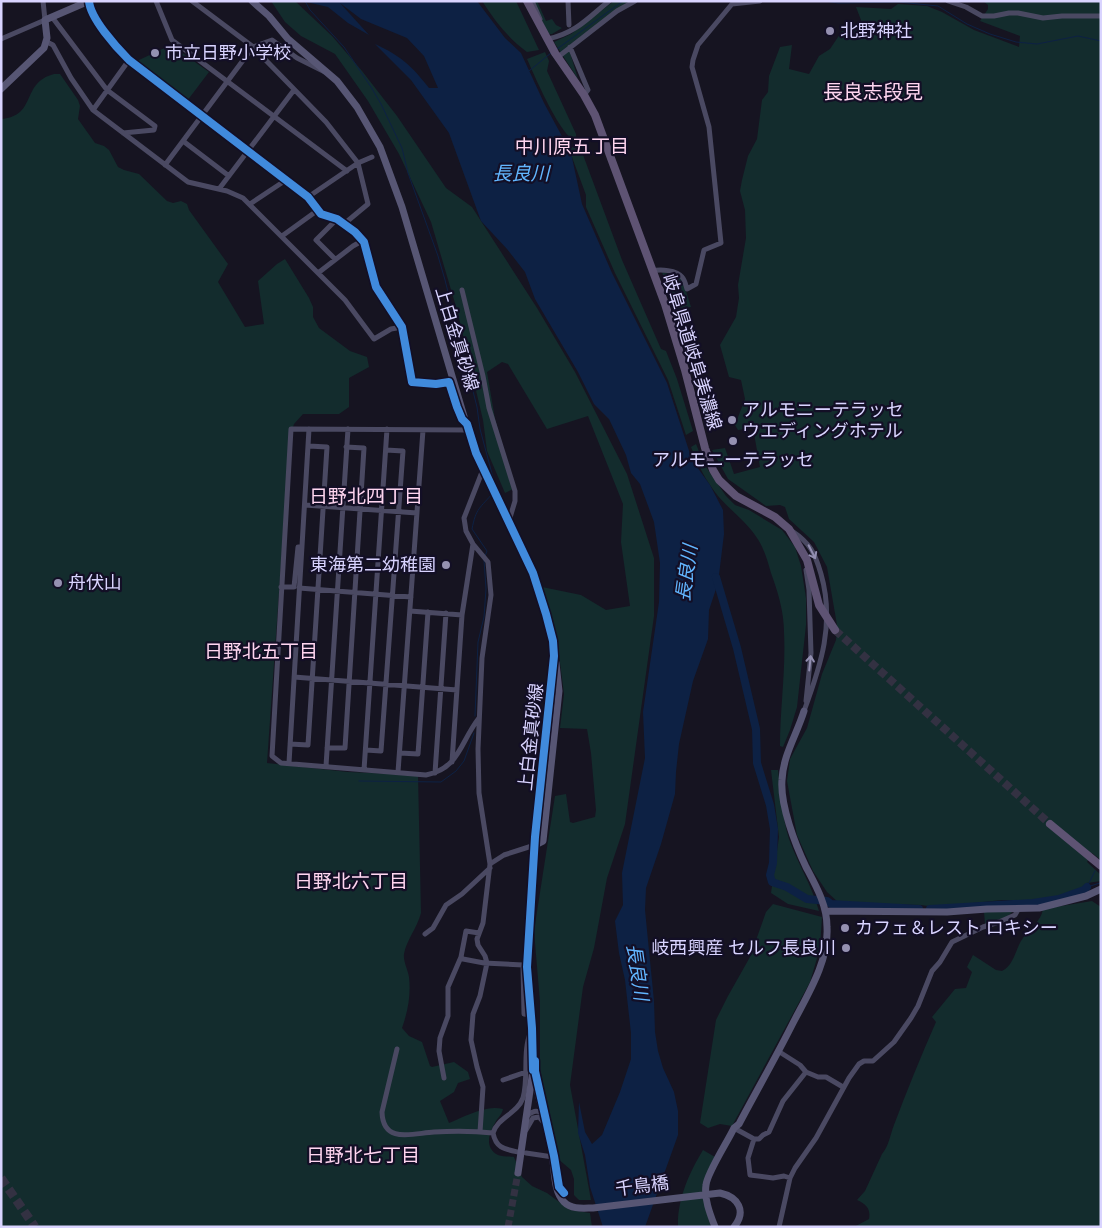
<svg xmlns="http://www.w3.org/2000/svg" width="1102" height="1228" font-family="'DM Sans','Noto Sans JP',sans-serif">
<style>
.green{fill:#132c2d}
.water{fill:#0d2144}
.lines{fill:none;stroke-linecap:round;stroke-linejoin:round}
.stream{stroke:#0d2144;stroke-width:1}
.river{stroke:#0d2144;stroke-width:8}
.secondary-tunnel{stroke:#333142;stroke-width:7;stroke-dasharray:7 3.5;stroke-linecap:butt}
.primary-tunnel{stroke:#333142;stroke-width:8;stroke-dasharray:8 4;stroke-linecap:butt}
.highway-tunnel{stroke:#333142;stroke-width:9;stroke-dasharray:9 4.5;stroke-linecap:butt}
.street{stroke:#4a4962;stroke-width:5}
.secondary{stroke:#575674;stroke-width:7}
.primary{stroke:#5e5373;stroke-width:8}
.cycleway-casing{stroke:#130f26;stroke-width:11}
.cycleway{stroke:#408adc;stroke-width:8}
.oneway{stroke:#928eb0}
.poi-dot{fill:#9591b1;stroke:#130f26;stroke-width:2}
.labels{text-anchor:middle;stroke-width:4.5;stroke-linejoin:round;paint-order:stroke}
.poi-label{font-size:18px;fill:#d9d4ff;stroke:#130f26;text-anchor:start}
.street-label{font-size:18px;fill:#d9d4ff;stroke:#130f26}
.neighbourhood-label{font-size:19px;fill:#ffd6f0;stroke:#130f26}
.water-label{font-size:19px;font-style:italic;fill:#62b6ff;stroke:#130f26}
.quarter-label{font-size:20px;fill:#ffd6f0;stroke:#130f26}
</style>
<rect width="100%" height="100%" fill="#161421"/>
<path class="green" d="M271,1H295L332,36L362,71L397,116L446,188L472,207L537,308L575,372L627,474L654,558V616L625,824L607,878L594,948L583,987L570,1085L591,1200H579L574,1195V1179L571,1170L557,1158L540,1069V1002L534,931L555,796L566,794L570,822L573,823L595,817L596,810L591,753L587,729L560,728L564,694L559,655L542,587L581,595L606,610L630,606L621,542L623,504L588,416L547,429L508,364L502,362L487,372L495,419L515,488L505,493L487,451L483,420L457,310L431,222L399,154L368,101L335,54L301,36L285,22Z
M482,1H516L539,50L527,52C508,38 495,21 482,1Z
M531,1H537L546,21L552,19L556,25L562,28L552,34H549Z
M614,1H629L568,46L578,79L554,42L571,34Z
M983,1H1101V860L1092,853L1087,862L1101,875V881L1087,883L1082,888L1057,897L1033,901L1002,900L935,907L921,905L839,903L827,892L813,871L797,835L787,781L790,759L807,728L822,674L836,640L837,625L827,567L814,542L789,519L785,507L780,505L766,506L728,479L712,450L725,448L734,474L760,467L753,428L738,430L735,425L745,399L741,380L729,377L720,345L736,317L739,298L738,285L746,238L745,210L740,191L742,180L748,156L757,139L762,100L768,92L769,76L780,47L792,45L789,69L809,74L819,56L830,49L842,31L860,30L861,20L856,7L891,9L898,4L927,6L942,12L974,30L1019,47L1020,36L980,21L988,9V5Z
M171,45L209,72L187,101L137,63L139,60Z
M545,52L549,61L547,71L576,134V142C560,135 535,77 527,59Z
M54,74H60L78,100L80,106L78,119L95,143L104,146L109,150L118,167L124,170L139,174L167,201L173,203L181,201L187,204L189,210L228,264L218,282L245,327L264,324L258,281L277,264L285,259L309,298L313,307V317L319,328L350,351L367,357L369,367L349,378V407L339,414H303L294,424L290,436L267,763L348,772L418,775L421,913C417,928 406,941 404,954C403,961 408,970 409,977C411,995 408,1011 402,1028L409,1036L422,1042L430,1066L432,1067L454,1062L468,1072L470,1079L458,1083L454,1092L440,1101L449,1123C464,1117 486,1104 503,1109C502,1115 497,1118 495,1123C489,1133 484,1148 498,1155C502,1157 510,1156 514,1157L522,1177L532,1186L547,1193L570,1210L590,1213L592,1227H1V119C38,116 20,83 54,74Z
M579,144L622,260L661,349L666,351L677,379L693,431L686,435L668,380L615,273L586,207V195L569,149Z
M662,272L682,278L691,307L674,309Z
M696,444L704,464L726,496L735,505L749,510L782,530L795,547L801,566L806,598V625L797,707L790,730L783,747L780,746C780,708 786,670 784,632C784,612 778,592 771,573C768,562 764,548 757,538C746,521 731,511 718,496C706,481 698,465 691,447Z
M771,770H778C781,793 782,817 789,839C798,864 812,886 819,911L788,904L771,893L779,837Z
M1092,901L1101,907V1227H854L869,1219C871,1209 866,1204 857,1200L865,1191L882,1154C889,1146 890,1135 894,1125C907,1090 921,1056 936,1022L932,1017L955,989L966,988L972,972L967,967L973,955L996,970L1002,971C1015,964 1015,949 1023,938C1030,927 1041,922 1043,909Z
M773,904L822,917L820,948L810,982L732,1126L720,1124L708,1128L700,1123L716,1020L728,996L750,957L766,912Z
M1013,911L1007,917L985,924L984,912Z
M703,1150L715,1157L705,1207L711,1227H678C677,1200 689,1173 703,1150Z"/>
<path class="water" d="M302,1H477L505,38L521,53L544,103L571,153L582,204L612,273L667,383L692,460L710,485L723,510L724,534L718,583L709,610L708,639L693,681L679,744L676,772L675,794L661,844L646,888L645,910L654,1001L655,1032L658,1051L663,1068L674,1092L678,1111V1135L645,1227H603L590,1187L585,1155L578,1133L579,1102L585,1132L592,1144L602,1135L620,1092L631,1059V1033L625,980L619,953L615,921L623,905L622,873L645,758L643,712L659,602L660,563L654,522L640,484L631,473L626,455L609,419L594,404L578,372L535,299L525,272L507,249L481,221L449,133L411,80L375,44C401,56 411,65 429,88H438L424,56L407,38L361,19L340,3L369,35L348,23L328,7Z"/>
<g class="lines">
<path class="stream" d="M305,1L310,10L344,47L371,87L381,104L402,148L408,173L438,256L445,280L477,407L480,429L495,485
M825,1L838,3L899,2L938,6L967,24L990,34L1016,42L1037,44L1078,36L1101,41
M557,49L623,1
M529,71L551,53
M485,556L487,551L472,529C476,508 480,508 493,493
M475,716L478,642L484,617L486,589L484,560
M359,781L441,782L456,771L464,761L474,733
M1100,862L1101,855
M1087,887L1095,871
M1087,887L1100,883"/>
<path class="river" d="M716,577L737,648L756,729L757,763L770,805L774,829L773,863L770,875L772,882L787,887L807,899L827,901L831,904L919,909
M930,909L1033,903L1059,899L1084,890L1087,887"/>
<path class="secondary-tunnel" d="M508,1227L518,1173"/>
<path class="primary-tunnel" d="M835,630L1050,824"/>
<path class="highway-tunnel" d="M1,1178L35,1227"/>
<path class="street" d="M88,1L91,11L97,21L129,60L308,197L321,214L337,219L355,232L364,242L376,287L402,327L412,382L436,384L449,382L461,416
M156,1L172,40L347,171
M192,1L252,46L326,122L358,163L368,204L344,224
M532,1L540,19
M568,1L569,25
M948,1L966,7L982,16H994L1009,13H1018L1043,18L1062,16H1101
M52,17L107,90L155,126L154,130L123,133
M1,39L45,20L43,1
M548,39C576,33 588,18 609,1
M47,42L53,45L71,78L93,110L188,182L227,191L243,198L345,300L374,339L391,329L402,327
M570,47L588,90L584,95
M558,57L617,11L635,1
M93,110L129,60
M183,141L229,176
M165,165L253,47L272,40L297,58L325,72
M219,189L294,90
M308,197L358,163L372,157
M250,204L286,180
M282,236L318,210
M335,259L316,240L337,219
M652,271C660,269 677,270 682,277C685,280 686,286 687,289L696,284L704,250L721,243L709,127L692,67L693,60L698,45L732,4L760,1
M318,273L353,246L362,241
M462,290L483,376L489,408L515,491V501L509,521
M468,430L291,429L272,756L281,763L426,775C460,768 460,742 479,718
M305,505L417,513
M792,531C810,543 815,553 821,574C835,623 821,665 804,711
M281,587H294L298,547H302
M299,588L411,597
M410,611L462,615
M294,677L457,690
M806,701L811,653L809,590L806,570
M290,744L308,745L327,447L309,446
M327,748H345L364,448L346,447
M366,750L381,751L403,451L386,450
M400,753L418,754L428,612
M452,762L462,615L473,544
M289,763L309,429
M326,766L348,429
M364,770L387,429
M398,772L423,430
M435,773L446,613
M490,864L504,855L535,845
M425,934L433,928L446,905L462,894L490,868
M461,957L463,959L484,963L523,965L524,1014L531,1015
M397,1049L382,1112C383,1145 414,1133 434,1132C453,1131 474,1131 493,1133
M778,1051L800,1065L806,1072L818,1077H826L843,1087
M444,1078L439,1051L440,1038L448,1016V987L461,957L466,931L479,933
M503,1080L526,1072
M527,1116C532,1111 536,1110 543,1113
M734,1128L754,1139L748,1158L750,1175L773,1178L784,1176L790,1178
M526,1130L533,1118L539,1117L544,1123
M480,1132L483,1087L477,1067L471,1040L473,1014L480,996L487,963L485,956L478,945L477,939L483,923L490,864L479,793L478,749L482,658L491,595L488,562L473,544L466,531L464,518L482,472L485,469
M754,1139H759L763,1135L769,1132L783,1101L806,1072
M518,1152C504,1149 496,1148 493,1133C498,1117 517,1114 523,1098C529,1077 522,1052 531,1031
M526,1153L553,1157
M779,1227L790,1178L795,1168L816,1138L849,1078L859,1064L864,1061H873L894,1042L911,1018L918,1006L932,971L940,962L952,942L983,927L999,922L1015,915L1019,908"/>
<path class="secondary" d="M252,1L269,16L288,39L337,81L357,107L380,147L402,207L468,430L476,453L533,573L546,614L553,641L554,656L535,837L527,967L532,1028L533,1070L518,1173
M1,89L44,48L47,38L45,20L89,1
M535,845L543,841L559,691L556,663
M826,911L947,912L987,909L1039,908L1086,896L1101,889
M534,1076C540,1102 547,1128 552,1154C555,1169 553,1191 564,1202C572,1210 584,1208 593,1208L720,1193C738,1197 747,1211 734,1227
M715,1227C710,1214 704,1199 706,1185C707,1173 728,1141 734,1128L739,1124C757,1090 776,1057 793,1023C808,994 829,961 827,927C827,905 816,886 806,867C795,844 780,805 782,780C783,755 797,734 804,711"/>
<path class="primary" d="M527,1L555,53L584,95L595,115L665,304L685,370L705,448L713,470L719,480L736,496L775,517L789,529L807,560L819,605L835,630
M1050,824L1101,866"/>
<g class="cycleway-casing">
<path id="cycleway" d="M89,1C90,18 116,47 129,60L308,197L321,214L337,219L355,232L364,242L376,287L402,327L412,382L436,384L449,382L457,407L462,419L467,424L476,453L533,573L546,614L553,641L554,656L535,837L527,967L532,1028L533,1070
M535,1061V1071L554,1156L559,1187L564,1193"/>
</g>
<use href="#cycleway" class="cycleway"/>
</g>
<defs><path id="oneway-shaft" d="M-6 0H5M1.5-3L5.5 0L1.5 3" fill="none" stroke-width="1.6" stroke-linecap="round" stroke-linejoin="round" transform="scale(1.25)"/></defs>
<g class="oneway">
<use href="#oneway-shaft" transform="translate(812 552) rotate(63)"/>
<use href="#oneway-shaft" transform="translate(810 663) rotate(-84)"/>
</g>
<g class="poi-dot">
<circle cx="830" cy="31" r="5"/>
<circle cx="155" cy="53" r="5"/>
<circle cx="732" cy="420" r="5"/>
<circle cx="733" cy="441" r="5"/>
<circle cx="446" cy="565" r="5"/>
<circle cx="58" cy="583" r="5"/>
<circle cx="845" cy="928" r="5"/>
<circle cx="846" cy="948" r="5"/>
</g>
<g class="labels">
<g class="poi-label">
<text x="840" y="37">北野神社</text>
<text x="165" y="59">市立日野小学校</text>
<text x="742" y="416">アルモニーテラッセ<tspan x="742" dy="21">ウエディングホテル</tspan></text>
<text x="733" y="466" text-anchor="middle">アルモニーテラッセ</text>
<text x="436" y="571" text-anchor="end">東海第二幼稚園</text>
<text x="68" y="589">舟伏山</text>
<text x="855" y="934">カフェ＆レスト ロキシー</text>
<text x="836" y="954" text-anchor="end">岐西興産 セルフ長良川</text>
</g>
<g class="street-label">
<text transform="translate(457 339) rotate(73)" y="6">上白金真砂線</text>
<text transform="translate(692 352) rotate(73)" y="6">岐阜県道岐阜美濃線</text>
<text transform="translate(531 737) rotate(-84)" y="6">上白金真砂線</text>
<text transform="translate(642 1186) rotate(-7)" y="6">千鳥橋</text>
</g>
<g class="neighbourhood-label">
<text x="572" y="153">中川原五丁目</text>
<text x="366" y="503">日野北四丁目</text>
<text x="261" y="658">日野北五丁目</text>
<text x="351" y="888">日野北六丁目</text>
<text x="363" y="1162">日野北七丁目</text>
</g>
<g class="water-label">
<text x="521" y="180">長良川</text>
<text transform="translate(686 573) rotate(-82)" y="7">長良川</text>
<text transform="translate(638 972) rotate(82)" y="7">長良川</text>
</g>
<g class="quarter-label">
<text x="873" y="99">長良志段見</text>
</g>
</g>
<rect width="1102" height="1228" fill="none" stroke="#d9d4ff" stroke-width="5"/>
</svg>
